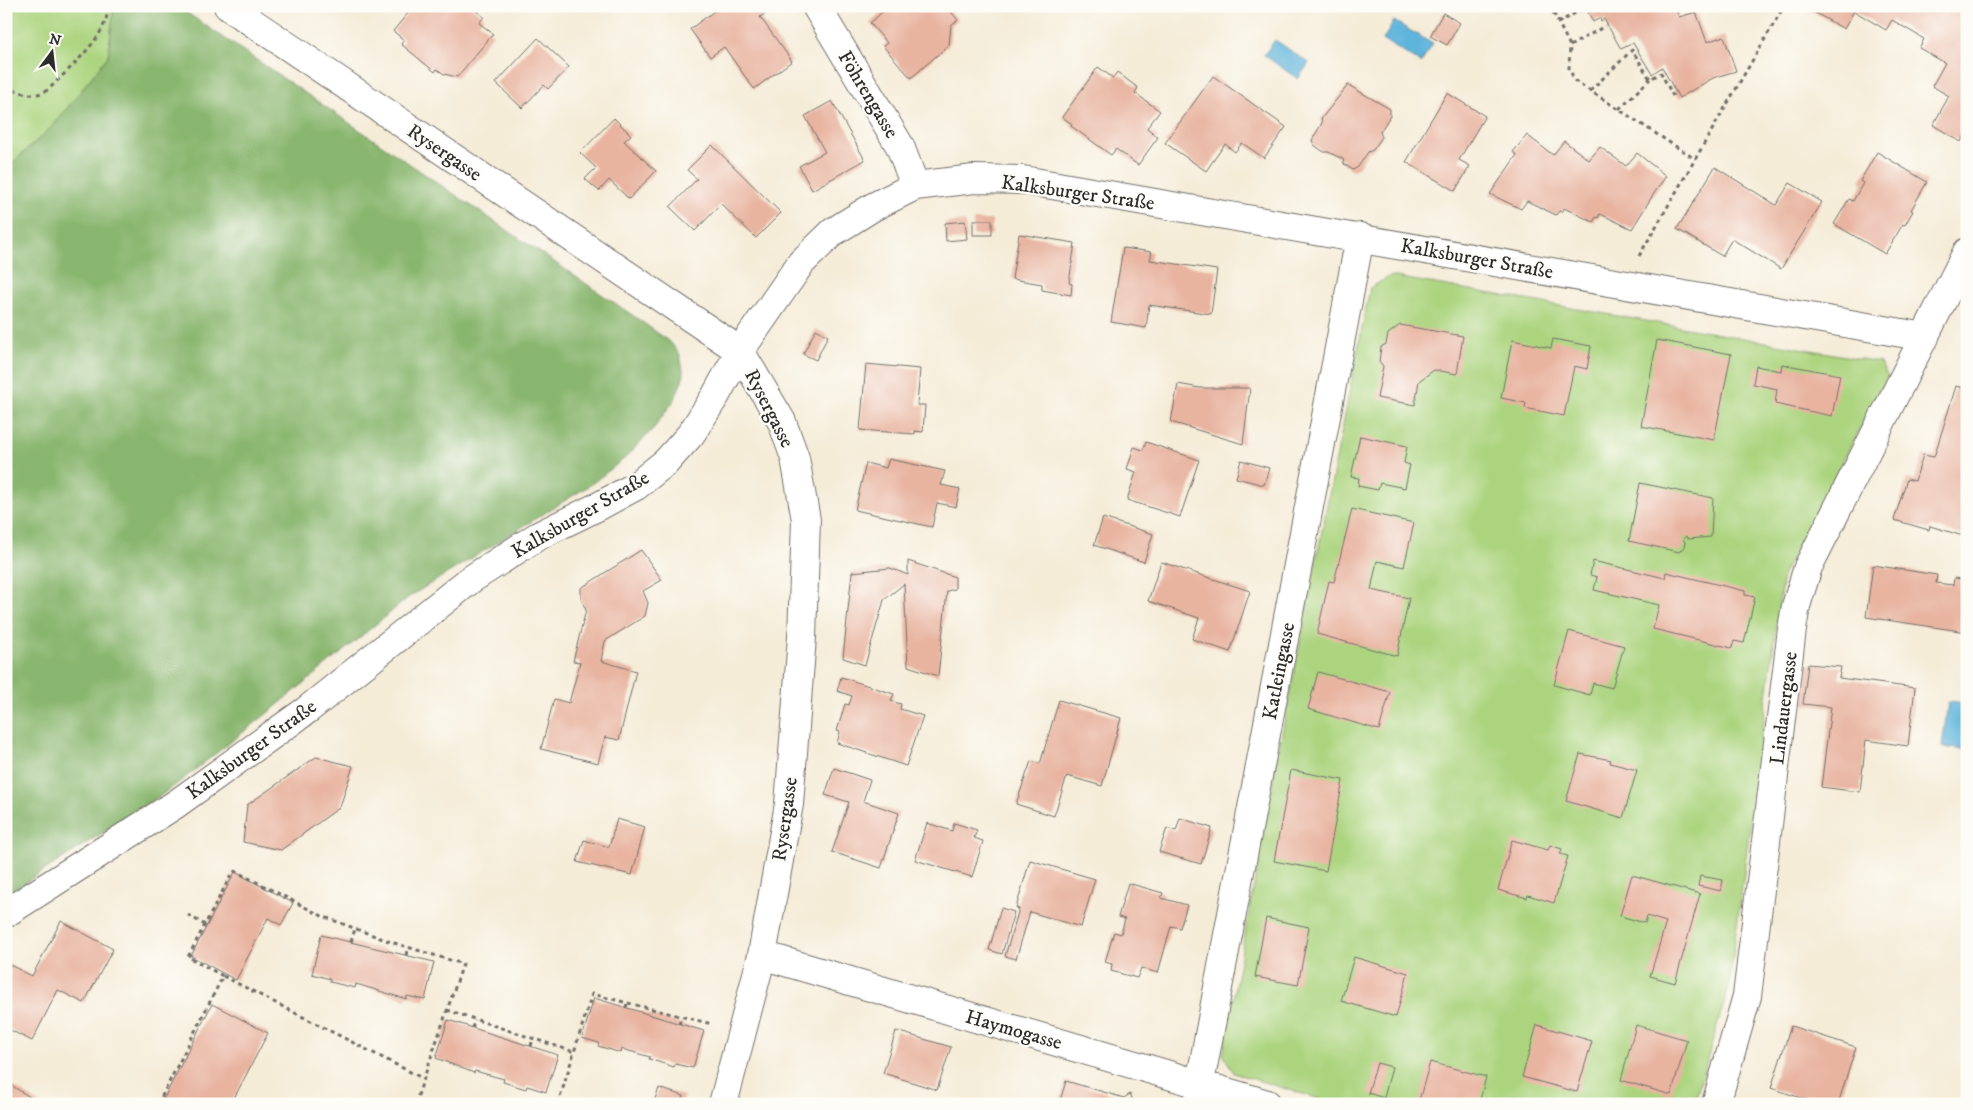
<svg xmlns="http://www.w3.org/2000/svg" width="1973" height="1110" font-family="'IM FELL DW Pica',serif">
<style>
.green{fill:#acd47f;stroke:#6c8055}
.forest{fill:#89b66e;stroke:#5a704c}
.water{fill:#5fb4db;stroke:#457083}
.building{fill:#e8b4a0}
.lines{fill:none;stroke-linecap:round;stroke-linejoin:round}
.minor-casing{stroke:#726f68;stroke-width:30}
.path{stroke:#726f68;stroke-width:3;stroke-dasharray:4 4;stroke-linecap:butt}
.minor{stroke:#fff;stroke-width:28}
.labels{text-anchor:middle;stroke-width:4.5;stroke-linejoin:round;paint-order:stroke}
.street-label{font-size:20px;fill:#2b2b2b;stroke:#fdfcf7}
</style>
<rect width="100%" height="100%" fill="#fdfcf7"/>
<filter id="ink" filterUnits="userSpaceOnUse"><feTurbulence type="fractalNoise" baseFrequency=".02" numOctaves="2"/><feDisplacementMap in="SourceGraphic" scale="10" xChannelSelector="R" yChannelSelector="G"/><feConvolveMatrix kernelMatrix="1 2 1 2 8 2 1 2 1" color-interpolation-filters="sRGB"/></filter>
<filter id="wash" filterUnits="userSpaceOnUse"><feTurbulence type="fractalNoise" baseFrequency=".0096" numOctaves="4" result="noise"/><feDisplacementMap in="SourceGraphic" scale="20" xChannelSelector="R" yChannelSelector="G"/><feGaussianBlur stdDeviation="1.12" result="paint"/><feColorMatrix in="noise" values="0 0 0 0 0 0 0 0 0 0 0 0 0 0 0 0 0 1.4 0 .05"/><feComposite in="paint" operator="in"/></filter>
<g filter="url(#wash)">
<rect width="100%" height="100%" fill="#f5ecd8"/>
<path class="green" d="M6,6H114L108,56L54,125L6,169Z
M1390,276L1879,362L1888,376L1783,574L1729,986L1694,1104H1336L1234,1073L1223,1054L1280,743L1370,288Z"/>
<path class="forest" d="M114,6H177L641,321L671,343L680,355L684,375L675,399L654,428L624,459L590,485L409,597L269,712L169,790L6,895V169L54,125L108,56Z"/>
<path class="water" d="M1394,21L1433,44L1421,63L1383,40Z
M1275,40L1309,63L1298,79L1264,55Z
M1948,702L1967,704L1965,750L1942,747Z"/>
<g id="blocks">
<path class="building" d="M414,6H470L484,17L479,23L493,34L457,77L444,74L437,69L435,72L401,44L404,40L393,31Z
M721,6H766L769,11L760,17L792,61L754,89L724,47L710,57L690,29Z
M889,6H904L905,8L907,6H946L958,20L951,25L949,45L911,78L883,46L887,43L870,23Z
M1585,6H1675L1679,17L1696,12L1707,42L1724,36L1736,71L1713,78L1679,98L1662,67L1652,74L1633,43L1621,49L1604,19L1601,21L1600,18L1593,22Z
M1814,6H1967V131L1961,142L1933,125L1949,96L1932,86L1945,63L1919,48L1924,39L1892,20L1886,30L1854,11L1844,29L1812,11Z
M1443,13L1460,23L1447,45L1430,36Z
M538,38L569,67L548,89L544,85L522,108L496,83Z
M1098,67L1113,78L1117,72L1138,88L1135,93L1160,111L1147,128L1158,137L1138,165L1116,149L1111,155L1071,126L1072,124L1062,117Z
M1213,76L1286,127L1264,158L1242,143L1235,152L1225,144L1206,171L1165,143Z
M1348,85L1390,109V116L1380,132L1382,137L1373,150L1368,152L1358,167L1353,170L1344,164L1343,159L1328,152H1324L1314,145L1312,140L1322,123L1321,119Z
M1447,93L1485,116L1459,160L1470,166L1455,191L1406,162Z
M832,101L865,160L812,190L799,166L825,152L805,116Z
M614,118L631,135L624,141L656,171L629,199L609,180L599,191L585,179L596,168L580,153Z
M1527,135L1553,155L1564,141L1589,160L1600,147L1626,166L1637,153L1666,176L1653,195L1632,229L1600,214L1598,218L1596,217L1593,222L1564,208L1562,212L1559,211L1556,215L1527,201L1521,209L1490,194L1517,155L1513,152Z
M712,145L781,213L756,238L721,204L695,231L670,207L697,179L687,170Z
M1877,152L1927,182L1911,210L1913,211L1905,225L1903,224L1885,254L1834,224L1849,199L1853,201L1863,183L1860,181Z
M1715,167L1776,205L1790,183L1822,202L1781,269L1732,239L1722,256L1677,229Z
M973,220H992V235H973Z
M965,221L967,239L946,241L945,223Z
M1019,234L1075,243L1069,283L1072,284L1071,295L1042,290V284L1012,279Z
M1123,248L1152,252L1150,260L1217,270L1211,314L1149,305L1146,328L1111,322Z
M1400,325L1463,336L1457,374L1434,370L1419,381L1415,405L1377,398L1383,366L1379,361L1381,347L1386,344L1388,334Z
M816,329L828,336L816,360L803,354Z
M1553,339L1591,346L1587,369L1574,366L1564,416L1525,408L1526,403L1501,398L1512,340L1551,348Z
M1657,340L1731,354L1714,440L1641,426Z
M866,364L920,369L917,405H925L923,432L915,431V434L860,430Z
M1782,364L1840,375L1832,416L1775,404L1777,389L1753,384L1756,366L1781,371Z
M1178,384L1200,388H1250L1243,444L1171,422Z
M1956,386L1967,389V524L1963,536L1930,526L1929,530L1894,520L1907,479L1915,481L1923,455L1934,457Z
M1360,436L1407,446L1404,463L1410,465L1405,488L1380,483L1378,490L1358,486L1359,478L1351,477Z
M1146,442L1199,460L1180,517L1127,500L1136,472L1127,469L1134,447L1143,450Z
M889,459L945,471L941,485L960,489L956,507L937,503L932,527L855,510L866,463L886,468Z
M1241,460L1269,468L1264,485L1236,478Z
M1640,483L1713,498L1711,537L1688,539L1686,536L1683,539L1685,542L1684,547L1679,552L1629,541Z
M1352,509L1414,523L1404,567L1377,561L1371,590L1409,598L1397,656L1317,634L1329,581L1334,582Z
M1103,518L1153,534L1144,562L1094,545Z
M641,550L662,580L643,591L648,603L645,616L605,641L601,661L636,671L619,740L605,737L598,763L541,749L554,699L569,703L580,662L573,661L586,610L581,599V588Z
M908,561L955,577V589L947,591L938,676L908,666L904,584L884,600L865,665L843,658L852,572L890,568L908,575Z
M1593,561L1665,578L1666,572L1745,591V595L1755,597L1744,643L1734,641L1732,648L1653,629L1659,605L1594,590L1597,577L1590,575Z
M1161,562L1250,591L1230,652L1192,639L1199,618L1148,601Z
M1873,565L1937,575L1936,583L1953,585L1954,578L1967,580V632L1866,617Z
M1569,631L1624,646L1612,688L1593,683L1590,695L1554,685Z
M1808,664L1841,667L1839,678L1915,688L1908,746L1866,740L1860,792L1821,787L1831,707L1803,704Z
M1318,672L1390,692L1379,730L1308,709Z
M841,677L894,694L891,701L901,704L900,709L923,716L906,766L837,743L840,732L837,731L845,704L849,705L852,696L837,691Z
M1059,700L1121,718L1102,786L1067,776L1054,816L1016,804L1031,761L1040,764Z
M1580,754L1611,760L1610,763L1637,770L1623,818L1566,801Z
M316,757L353,766L340,807L281,850L243,842L247,805Z
M834,768L870,780L863,801L899,813L881,868L832,852L849,802L825,795Z
M1291,770L1343,780L1326,871L1274,861Z
M1180,818L1212,828L1201,864L1159,852L1167,828L1176,831Z
M617,819L645,827L632,875L577,862L584,840L609,847Z
M927,823L952,831L954,823L977,830L974,838L983,841L972,877L915,860Z
M1512,840L1548,850L1550,845L1562,849L1560,854L1568,856L1554,903L1528,895L1527,898L1498,890Z
M1030,860L1095,879L1081,927L1030,912L1016,959L1005,956L1019,909L1016,908Z
M235,872L293,903L281,925L268,918L236,980L191,956Z
M1632,875L1700,894L1675,983L1650,976L1666,922L1647,916L1645,923L1620,916Z
M1700,876L1723,880L1721,891L1698,886Z
M1128,883L1163,893L1161,898L1187,905L1180,928L1171,926L1158,973L1141,968L1137,978L1111,971L1112,964L1105,962L1114,932L1121,934L1125,919L1118,917Z
M1001,908L1014,912L1002,954L989,950Z
M1266,918L1309,927L1298,985L1255,977Z
M61,921L113,949L84,1003L58,990L32,1041L6,1028V968L8,964L32,976Z
M321,935L434,962L425,1000L407,996L406,999L356,984L355,988L330,982V979L312,974Z
M1354,957L1408,973L1396,1017L1341,1001Z
M594,998L704,1031L693,1068L675,1064L674,1067L649,1059L650,1057L622,1049L621,1053L598,1046L599,1043L582,1038Z
M212,1004L268,1033L231,1104H161Z
M448,1020L558,1055L546,1092L527,1086L526,1089L503,1082L504,1079L475,1071L474,1073L436,1058Z
M1537,1025L1592,1041L1577,1092L1522,1077Z
M1636,1025L1687,1040L1671,1095L1621,1080Z
M1791,1026L1856,1047L1838,1104H1819L1771,1088Z
M896,1031L951,1047L937,1090L883,1073Z
M1430,1062L1486,1077L1479,1104H1418Z
M1377,1063L1392,1067L1384,1098L1368,1093Z
M1066,1081L1124,1098L1130,1094L1135,1104H1059Z
M6,1082L41,1104H6Z
M659,1088L684,1096L681,1104H653Z"/>
</g>
</g>
<g filter="url(#ink)">
<use href="#blocks" fill-opacity="0" stroke="#726f68" stroke-width="1"/>
<g class="lines">
<g class="minor-casing">
<path id="minor" d="M228,6L740,351L782,422L795,458L806,520L802,637L789,804L762,955L723,1104
M816,6L900,146L915,186
M6,913L176,804L307,710L470,580L538,536L599,506L636,486L666,462L691,434L716,395L740,351L801,263L833,232L873,207L915,186L974,179L1023,180L1925,337
M762,955L1267,1104
M1196,1104L1360,237
M1716,1104L1747,996L1792,629L1796,606L1808,567L1967,252"/>
</g>
<path class="path" d="M1550,6L1570,46L1569,68L1575,81L1695,159
M1558,23L1582,9
M1570,46L1605,26
M6,87C22,93 35,99 49,89C69,68 109,36 108,6
M1590,91L1632,50L1650,79L1661,73L1673,96
M1619,109L1650,79
M1639,256L1784,6
M188,915L205,925
M351,942L355,929
M406,955L408,947
M223,976L424,1079
M626,1008L627,1003
M447,1010L574,1052
M679,1024L681,1017
M472,1028L475,1020
M531,1046L533,1039
M158,1104L223,976L188,957L230,877L235,871L322,916L391,942L463,964L415,1104
M558,1104L592,994L712,1024"/>
<use href="#minor" class="minor"/>
</g>
</g>
<g class="labels">
<g class="street-label">
<text transform="translate(869 94) rotate(59)" y="7">Föhrengasse</text>
<text transform="translate(445 152) rotate(34)" y="7">Rysergasse</text>
<text transform="translate(1078 192) rotate(8)" y="7">Kalksburger Straße</text>
<text transform="translate(1477 258) rotate(10)" y="7">Kalksburger Straße</text>
<text transform="translate(770 408) rotate(63)" y="7">Rysergasse</text>
<text transform="translate(580 514) rotate(-30)" y="7">Kalksburger Straße</text>
<text transform="translate(1278 671) rotate(-79)" y="7">Katleingasse</text>
<text transform="translate(1783 708) rotate(-83)" y="7">Lindauergasse</text>
<text transform="translate(251 749) rotate(-36)" y="7">Kalksburger Straße</text>
<text transform="translate(784 819) rotate(-82)" y="7">Rysergasse</text>
<text transform="translate(1014 1029) rotate(16)" y="7">Haymogasse</text>
</g>
</g>
<rect width="1973" height="1110" fill="none" stroke="#fdfcf7" stroke-width="25"/>
<g transform="translate(52 52) rotate(15)" stroke="#fdfcf7" stroke-width="4" paint-order="stroke">
<path d="M0-4L9 19L0 12L-9 19Z" fill="#2b2b2b"/>
<text y="-8" font-size="14" font-weight="bold" text-anchor="middle" fill="#2b2b2b">N</text>
</g>
</svg>
